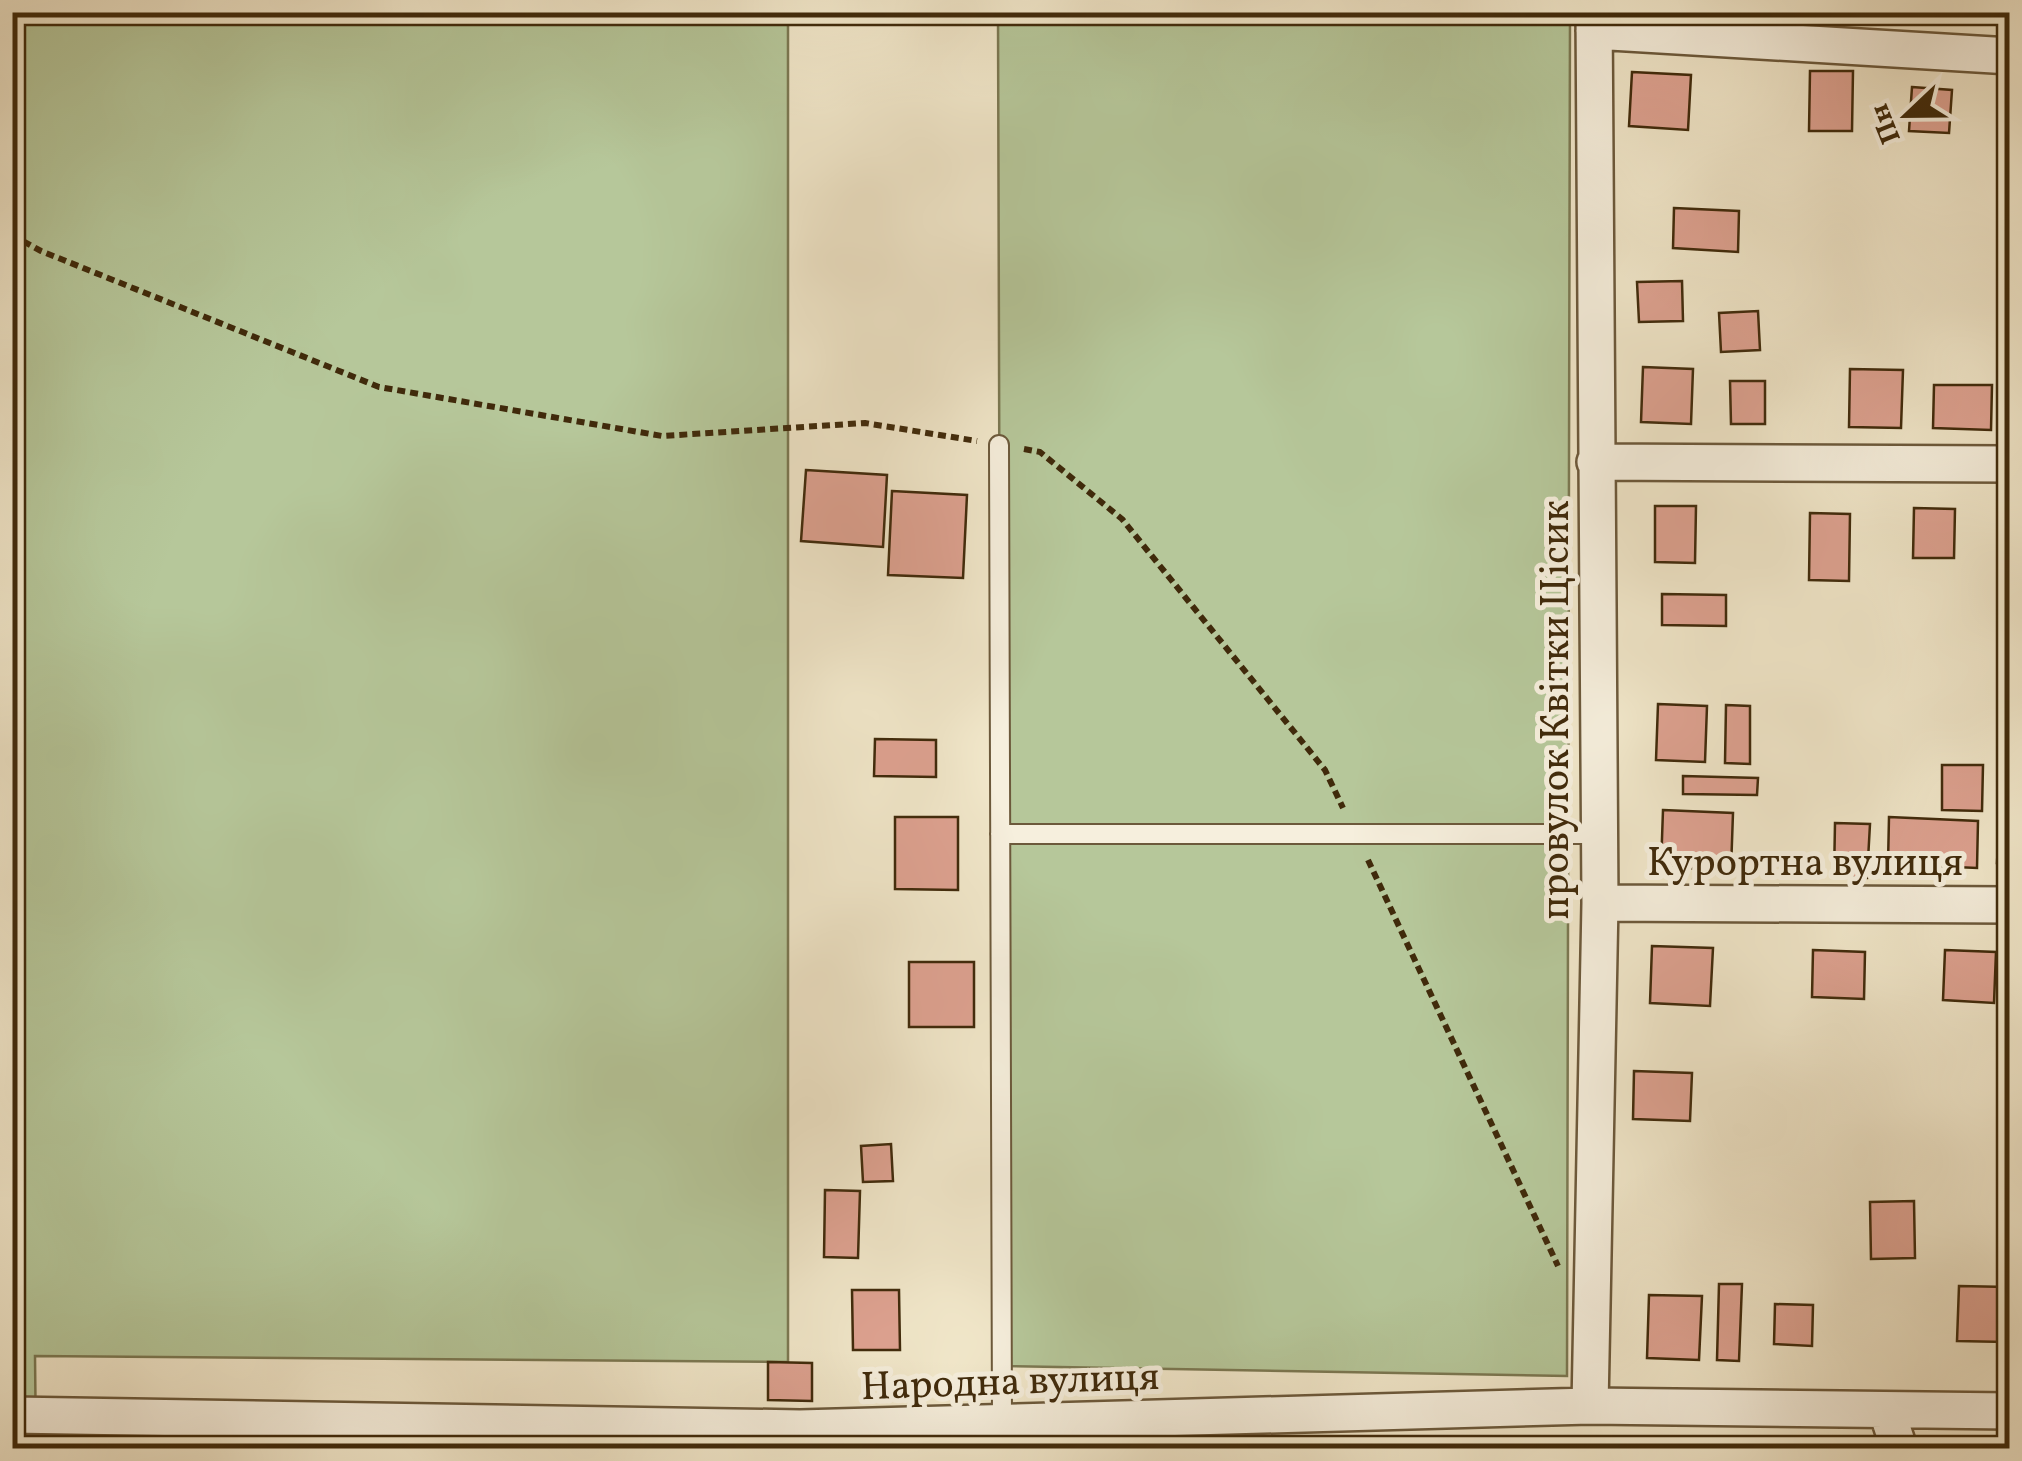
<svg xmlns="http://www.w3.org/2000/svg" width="2022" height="1461" font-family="Vollkorn,serif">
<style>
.green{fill:#b6c79a;stroke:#7b7852;stroke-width:2.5}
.building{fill:#dea291;stroke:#402a0b;stroke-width:2.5}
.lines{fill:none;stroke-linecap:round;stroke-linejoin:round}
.lane-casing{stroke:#6c593b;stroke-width:22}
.street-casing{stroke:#6c593b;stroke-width:40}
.path{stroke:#402a0b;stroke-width:6;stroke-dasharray:8 5;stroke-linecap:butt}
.lane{stroke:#f6efdd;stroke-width:18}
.street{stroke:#f6efdd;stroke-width:35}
.labels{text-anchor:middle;stroke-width:10;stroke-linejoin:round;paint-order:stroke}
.street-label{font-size:40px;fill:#402a0b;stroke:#f6efdd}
</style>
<rect width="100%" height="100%" fill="#f1e7ca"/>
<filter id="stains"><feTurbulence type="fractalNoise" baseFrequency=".002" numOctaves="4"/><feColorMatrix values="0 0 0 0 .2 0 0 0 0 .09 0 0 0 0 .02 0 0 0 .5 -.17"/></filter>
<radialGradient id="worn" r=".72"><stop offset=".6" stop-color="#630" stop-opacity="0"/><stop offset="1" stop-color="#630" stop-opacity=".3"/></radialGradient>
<path class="green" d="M12,13H788V1362L35,1356L36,1448H13Z
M998,13H1570L1567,1376L1002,1366Z"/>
<path class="building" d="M1911,12H1966V20L1911,22Z
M1810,71H1853L1852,131H1809Z
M1632,72L1691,75L1688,130L1629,126Z
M1912,87L1952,90L1949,133L1909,131Z
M1674,208L1739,211L1738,252L1673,248Z
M1682,281L1683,321L1639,322L1637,282Z
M1758,311L1760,350L1721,352L1719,313Z
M1643,367L1693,369L1691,424L1641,422Z
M1850,369L1903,370L1901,428L1849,427Z
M1730,381H1765V424H1731Z
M1934,385H1992L1991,430L1933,428Z
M806,470L887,475L883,547L801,541Z
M892,491L967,495L963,578L888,575Z
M1655,506H1696L1695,563L1655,562Z
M1914,508L1955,509L1954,558H1913Z
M1810,513L1850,514L1849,581L1809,580Z
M1662,594L1726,595V626L1662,625Z
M1658,704L1707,706L1705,762L1656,760Z
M1726,705L1750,706V764L1725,763Z
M875,739L936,740V777L874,776Z
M1942,765H1983L1982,811L1942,810Z
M1683,776L1758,778L1757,795L1683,794Z
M1663,810L1733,813L1731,870L1661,867Z
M895,817H958V890L895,889Z
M1889,817L1978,821L1977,868L1888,864Z
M1999,820L2010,821V863H1997Z
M1835,823L1870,824L1867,878L1834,877Z
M1652,946L1713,948L1710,1006L1650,1003Z
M1813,950L1865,952L1864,999L1812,997Z
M1945,950L1996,952L1994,1003L1943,1000Z
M909,962H974V1027H909Z
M1634,1071L1692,1073L1690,1121L1633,1119Z
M891,1144L893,1181L863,1182L861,1146Z
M825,1190L860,1191L858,1258L824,1257Z
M1914,1201L1915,1258L1871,1259L1870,1202Z
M1719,1284H1742L1739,1361L1717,1360Z
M1959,1286L2008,1287L2006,1342L1957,1341Z
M852,1290H899L900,1350H853Z
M1649,1295L1702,1296L1699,1360L1647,1358Z
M1775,1304L1813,1305L1812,1346L1774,1344Z
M768,1362L812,1363V1401L768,1400Z"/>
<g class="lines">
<g class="lane-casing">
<path id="lane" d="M999,445L1002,1422
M1000,834H1599"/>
</g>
<g class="street-casing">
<path id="street" d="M1594,31L2010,56
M1595,462L2010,464
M1600,903L2010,905
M1590,1406L1600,903L1594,12
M1887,1412L1899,1448
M12,1415L800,1428L1590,1406L2010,1411"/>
</g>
<path class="path" d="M12,235L41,251L379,387L662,436L865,423L977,441
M1024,449L1040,452L1122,519L1325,770L1343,808
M1368,860L1558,1266"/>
<use href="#lane" class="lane"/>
<use href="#street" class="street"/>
</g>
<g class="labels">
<g class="street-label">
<text transform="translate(1554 710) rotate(-90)" y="14">провулок Квітки Цісик</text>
<text x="1805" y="875">Курортна вулиця</text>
<text transform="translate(1010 1380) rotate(-2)" y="14">Народна вулиця</text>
</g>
</g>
<rect width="2022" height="1461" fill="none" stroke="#f1e7ca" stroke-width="50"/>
<rect x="15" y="15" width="1992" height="1431" fill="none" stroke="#402a0b" stroke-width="5"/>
<rect x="25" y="25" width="1972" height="1411" fill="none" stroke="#402a0b" stroke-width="2.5"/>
<g transform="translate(1907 115) rotate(248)" stroke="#f6efdd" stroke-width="8" paint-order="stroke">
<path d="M0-8L18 38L0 25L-18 38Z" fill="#402a0b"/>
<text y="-15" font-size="28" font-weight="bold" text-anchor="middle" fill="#402a0b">Пн</text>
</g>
<rect width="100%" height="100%" filter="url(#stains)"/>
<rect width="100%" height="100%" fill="url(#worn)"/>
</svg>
